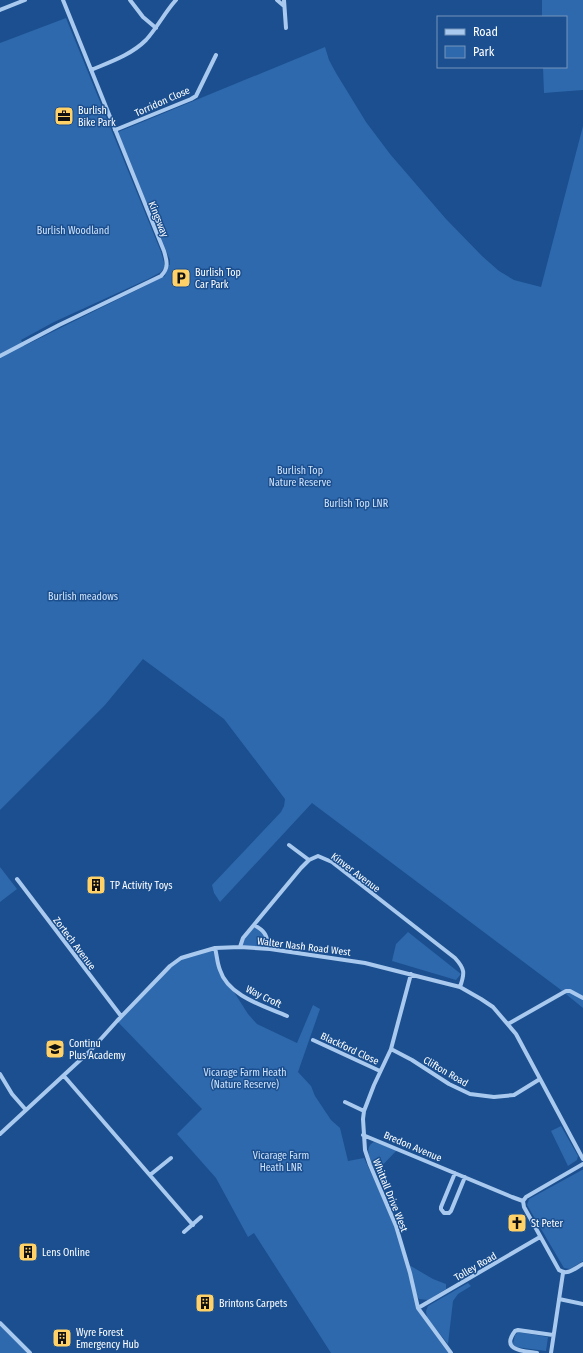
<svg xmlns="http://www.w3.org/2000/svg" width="583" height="1353" font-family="'Fira Sans Condensed',sans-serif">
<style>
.green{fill:#2e69ad}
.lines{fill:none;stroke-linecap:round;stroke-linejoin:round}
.street{stroke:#a9c9ee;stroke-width:4}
.labels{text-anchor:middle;stroke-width:3;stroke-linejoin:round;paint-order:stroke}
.street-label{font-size:10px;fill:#fff;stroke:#1b4f8f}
.poi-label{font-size:10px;fill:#fff;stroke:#1b4f8f;text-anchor:start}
.park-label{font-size:10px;fill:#cfe3fa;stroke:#1b4f8f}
</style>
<rect width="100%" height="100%" fill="#1b4f8f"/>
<path class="green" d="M542,0H583V90L544,93L543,67H566V17H542Z
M66,18L161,252L165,266L161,272L148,279L54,322L21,340L24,346L165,276L167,265H170V260L118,132L325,47L329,60L336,73L366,122L390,154L446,219L482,256L499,271L514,280L541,287L583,126V1008L561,990L312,803L220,902L214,893L212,885L281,812L284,806L285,799L224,719L143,659L105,705L0,810V43Z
M0,867L17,889L0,902Z
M254,925L263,930L270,949L241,947L243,938Z
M408,932L461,974L456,980L392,961L396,944Z
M215,948L220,970L248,1014L257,1024L297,1043L313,1005L320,1009L298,1072L311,1086L315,1096L331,1120L340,1128L348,1161L364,1158L396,1226L418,1308L451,1353H331L254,1233L248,1237L216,1178L177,1134L202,1109L117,1021L157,978L181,958Z
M561,1126L578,1156L577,1160L568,1166L551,1131Z
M374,1142L397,1150L376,1172C372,1163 362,1148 374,1142Z
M582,1170H583V1261L570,1269L564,1268L527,1205L529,1199Z
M409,1265L433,1279L446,1284V1289L428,1300L419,1299L417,1296Z
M468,1283L471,1286L458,1294L453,1301L448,1344L427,1318L426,1311L428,1306Z
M0,1323L30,1353H0Z
M518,1332L548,1337L546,1351L516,1347L513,1344L515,1335Z"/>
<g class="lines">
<path class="street" d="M130,0L143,17L156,28
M277,0L284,6
M284,0L286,28
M0,10L25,0
M91,70C110,62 131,55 146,40C157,28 165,12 176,0
M115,130L191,99L196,96L216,55
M0,356L59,325L161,276C169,268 167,261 164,251L63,0
M289,845L309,860
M17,879L121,1016
M254,925C267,932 266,936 270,949
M240,947L243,938L301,868L309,860L318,856L332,862L455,958C465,969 465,973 460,987
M215,948C217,955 217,963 220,970C228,996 264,1006 287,1016
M411,974L391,1049L374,1085L364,1111L363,1119L365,1150L370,1165L396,1226L410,1273L418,1308L451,1353
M508,1024L566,991H570L583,998
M313,1040L380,1071
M391,1049L412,1060L449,1084L470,1094L494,1097L514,1095L540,1079
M0,1074L12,1094L26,1110
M64,1076L193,1225
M345,1102L364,1111
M0,1134L90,1051L117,1021L170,966L181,958L191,955L215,948L240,947L270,949L365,963L460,987L481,999L493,1007L516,1034L583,1159
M363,1135L512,1197L523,1201
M583,1164L526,1197L523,1201L524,1207L559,1270C568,1276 575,1268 583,1264
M455,1173L441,1207V1209L444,1213H449L451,1211L465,1177
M150,1175L171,1158
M184,1232L201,1217
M559,1299L583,1304
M418,1308L540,1237
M0,1323L30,1353
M537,1353C524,1351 500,1351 515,1331L518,1330L553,1335
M551,1353L563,1273"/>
</g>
<defs>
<g id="office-square" transform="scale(1)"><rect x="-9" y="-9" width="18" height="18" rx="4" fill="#ffd166" stroke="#1b4f8f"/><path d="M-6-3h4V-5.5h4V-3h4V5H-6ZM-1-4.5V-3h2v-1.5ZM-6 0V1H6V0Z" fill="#111"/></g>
<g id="parking-square" transform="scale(1)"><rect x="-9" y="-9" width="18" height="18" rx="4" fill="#ffd166" stroke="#1b4f8f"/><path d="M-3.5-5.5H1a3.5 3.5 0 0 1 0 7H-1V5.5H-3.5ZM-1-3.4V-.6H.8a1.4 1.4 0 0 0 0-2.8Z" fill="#111"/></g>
<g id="building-square" transform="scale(1)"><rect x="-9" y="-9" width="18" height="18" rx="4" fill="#ffd166" stroke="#1b4f8f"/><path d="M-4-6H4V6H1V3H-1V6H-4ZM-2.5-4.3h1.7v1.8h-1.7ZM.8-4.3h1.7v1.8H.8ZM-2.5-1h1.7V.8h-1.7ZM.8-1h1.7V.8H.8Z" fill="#111"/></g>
<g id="school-square" transform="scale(1)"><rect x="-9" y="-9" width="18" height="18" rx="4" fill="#ffd166" stroke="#1b4f8f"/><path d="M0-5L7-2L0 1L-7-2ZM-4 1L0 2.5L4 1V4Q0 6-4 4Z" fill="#111"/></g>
<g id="church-square" transform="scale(1)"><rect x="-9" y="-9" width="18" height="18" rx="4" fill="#ffd166" stroke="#1b4f8f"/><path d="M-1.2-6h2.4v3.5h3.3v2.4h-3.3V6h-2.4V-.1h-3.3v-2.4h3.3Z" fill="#111"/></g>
</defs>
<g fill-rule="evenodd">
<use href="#office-square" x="64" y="116"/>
<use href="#parking-square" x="181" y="278"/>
<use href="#building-square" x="96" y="885"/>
<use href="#school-square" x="55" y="1049"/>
<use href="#church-square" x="517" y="1223"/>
<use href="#building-square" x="28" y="1252"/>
<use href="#building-square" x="205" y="1303"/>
<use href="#building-square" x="62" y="1338"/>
</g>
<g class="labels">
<g class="street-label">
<text transform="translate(162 101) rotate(-24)" y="4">Torridon Close</text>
<text transform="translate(159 219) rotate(68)" y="4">Kingsway</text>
<text transform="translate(356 872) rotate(37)" y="4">Kinver Avenue</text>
<text transform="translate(75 943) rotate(53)" y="4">Zortech Avenue</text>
<text transform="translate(304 946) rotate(7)" y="4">Walter Nash Road West</text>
<text transform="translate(264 996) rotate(26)" y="4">Way Croft</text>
<text transform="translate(350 1048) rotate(25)" y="4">Blackford Close</text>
<text transform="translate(446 1071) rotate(30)" y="4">Clifton Road</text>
<text transform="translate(413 1146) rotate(23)" y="4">Bredon Avenue</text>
<text transform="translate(391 1195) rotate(68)" y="4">Whittall Drive West</text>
<text transform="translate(475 1266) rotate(-30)" y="4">Tolley Road</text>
</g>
<g class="poi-label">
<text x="78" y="114">Burlish<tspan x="78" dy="12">Bike Park</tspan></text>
<text x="195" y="276">Burlish Top<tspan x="195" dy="12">Car Park</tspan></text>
<text x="110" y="889">TP Activity Toys</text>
<text x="69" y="1047">Continu<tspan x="69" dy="12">Plus Academy</tspan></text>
<text x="531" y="1227">St Peter</text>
<text x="42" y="1256">Lens Online</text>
<text x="219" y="1307">Brintons Carpets</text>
<text x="76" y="1336">Wyre Forest<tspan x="76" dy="12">Emergency Hub</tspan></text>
</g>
<g class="park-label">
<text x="73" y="234">Burlish Woodland</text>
<text x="300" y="474">Burlish Top<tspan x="300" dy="12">Nature Reserve</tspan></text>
<text x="356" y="507">Burlish Top LNR</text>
<text x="83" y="600">Burlish meadows</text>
<text x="245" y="1076">Vicarage Farm Heath<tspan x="245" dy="12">(Nature Reserve)</tspan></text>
<text x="281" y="1159">Vicarage Farm<tspan x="281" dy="12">Heath LNR</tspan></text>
</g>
</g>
<rect x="437" y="16" width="130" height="52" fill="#1b4f8f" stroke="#7695bc"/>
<rect x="445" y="29" width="20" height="6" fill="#a9c9ee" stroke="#7695bc"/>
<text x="473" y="36" font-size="12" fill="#ffffff">Road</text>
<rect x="445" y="46" width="20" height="12" fill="#2e69ad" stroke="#7695bc"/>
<text x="473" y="56" font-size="12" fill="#ffffff">Park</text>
</svg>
